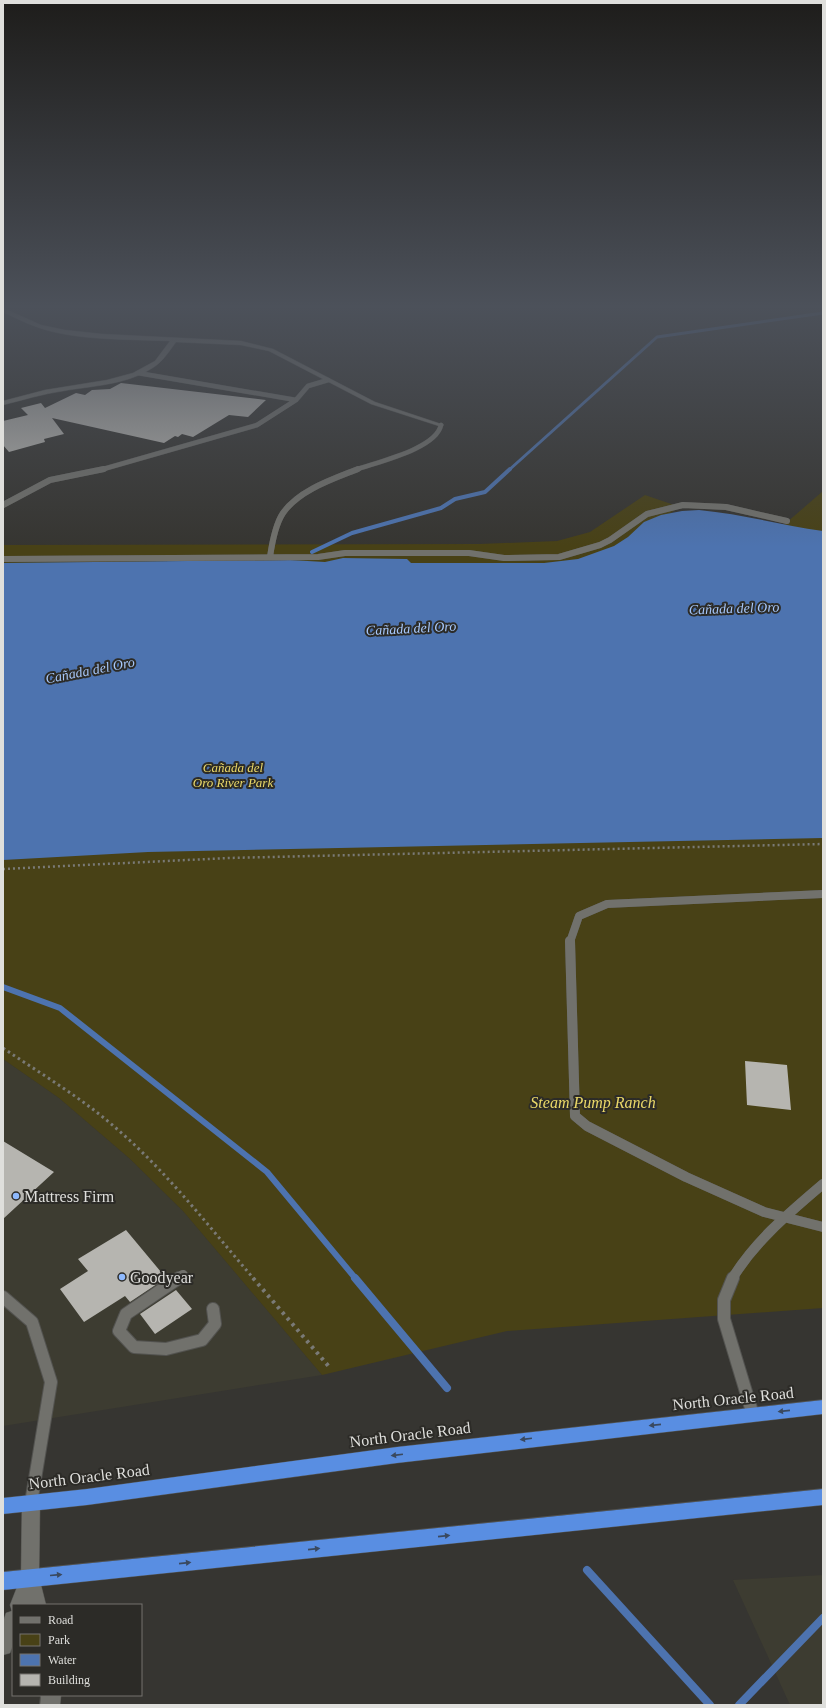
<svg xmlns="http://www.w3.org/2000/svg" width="826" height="1708" font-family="'Times New Roman',serif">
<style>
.built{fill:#3d3c31}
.green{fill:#484116}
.water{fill:#4d73af}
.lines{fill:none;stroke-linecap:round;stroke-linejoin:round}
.stream-far3{stroke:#4d73af;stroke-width:3}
.stream-far2{stroke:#4d73af;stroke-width:4}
.stream-far1{stroke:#4d73af;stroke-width:6}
.stream{stroke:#4d73af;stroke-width:8}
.building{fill:#b6b5b0}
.service-far4-casing{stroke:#535350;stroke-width:5}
.service-far3-casing{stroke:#535350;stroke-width:6}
.service-far2-casing{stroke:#535350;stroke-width:8}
.service-far1-casing{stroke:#535350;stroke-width:10}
.service-casing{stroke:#535350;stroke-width:14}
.minor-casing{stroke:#535350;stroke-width:1}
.tertiary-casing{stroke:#535350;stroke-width:1}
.trunk-casing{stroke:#535350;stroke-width:1}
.path-far2{stroke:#7a7a76;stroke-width:2.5;stroke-dasharray:2 3;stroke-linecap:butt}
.path-far1{stroke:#7a7a76;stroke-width:3;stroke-dasharray:2.5 3.5;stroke-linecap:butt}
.path{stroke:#7a7a76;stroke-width:4;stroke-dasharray:3 4.5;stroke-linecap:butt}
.service-far4{stroke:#71716c;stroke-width:4.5}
.service-far3{stroke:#71716c;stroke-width:6}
.service-far2{stroke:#71716c;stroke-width:8}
.service-far1{stroke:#71716c;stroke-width:10}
.service{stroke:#71716c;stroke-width:12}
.minor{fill:#71716c;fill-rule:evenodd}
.tertiary{fill:#71716c;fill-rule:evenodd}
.trunk{fill:#598ee2;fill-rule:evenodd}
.oneway{fill:#3a495f}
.poi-dot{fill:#8eb9fd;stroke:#2c2b27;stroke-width:1.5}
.labels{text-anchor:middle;stroke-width:4;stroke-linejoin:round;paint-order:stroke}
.park-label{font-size:13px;font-style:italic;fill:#ead868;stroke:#2c2b27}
.water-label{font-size:14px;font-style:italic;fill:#a7c8fb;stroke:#2c2b27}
.near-park-label{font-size:16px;font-style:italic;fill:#ead868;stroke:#2c2b27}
.near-poi-label{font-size:16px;fill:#dfdfdc;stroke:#2c2b27;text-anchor:start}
.near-street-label{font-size:16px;fill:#dfdfdc;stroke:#2c2b27}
</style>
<rect width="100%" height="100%" fill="#363531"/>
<path class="built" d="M3,1059L59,1098L129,1158L183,1211L322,1375L3,1426Z
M823,1575V1705H790L733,1580Z"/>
<path class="green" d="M823,491V1308L507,1331L322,1375L183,1211L129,1158L59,1098L3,1059V545L479,544L557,541L590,532L645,495L680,507L582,569H733Z"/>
<path class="water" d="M699,510C741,514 781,525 823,531V838L148,852L3,860V563L290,560L325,562L343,558L407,559L411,563H544L578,559L614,546L628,537L644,522L661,515L682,511Z"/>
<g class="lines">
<path class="stream-far3" d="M509,470L657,337L823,313"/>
<path class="stream-far2" d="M312,552L352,533L441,508L455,499L485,492L510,469"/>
<path class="stream-far1" d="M3,987L60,1008L267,1172L356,1279"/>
<path class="stream" d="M355,1278L447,1388
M587,1570L710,1705
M739,1705L823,1618"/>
</g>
<path class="building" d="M121,383L266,400L248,417L229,415L193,437L182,434L178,437L175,436L164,443L52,418L64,434L44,439L45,442L9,452L3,445V421L28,415L21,408L41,403L45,408L76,393L85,395L92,390L110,389Z
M745,1061L787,1065L791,1110L747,1105Z
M3,1141L54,1172L3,1219Z
M126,1230L166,1278L130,1302L125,1296L84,1322L60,1289L88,1271L78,1259Z
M176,1290L192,1309L155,1334L140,1314Z"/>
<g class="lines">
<g class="service-far4-casing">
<path id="service-far4" d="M138,373L296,400
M100,470L257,425L296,400L308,386L328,380
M355,470C377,462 436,449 441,425"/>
</g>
<g class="service-far3-casing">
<path id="service-far3" d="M3,505L50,480L104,469
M270,557C272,543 275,525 283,513C299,490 333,479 358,469
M3,559L318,557L345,553H469L504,558L559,557L600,545L610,540L647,514L683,505L726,507L787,521"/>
</g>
<g class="service-far2-casing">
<path id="service-far2" d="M570,942L579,916L607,904L823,894"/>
</g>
<g class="service-far1-casing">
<path id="service-far1" d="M570,941L575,1116L587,1126L686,1177L764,1212L823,1227
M177,1279L183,1275
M732,1279C755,1241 789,1213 823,1184"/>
</g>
<g class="service-casing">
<path id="service" d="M179,1278L126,1314L119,1331L134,1347L166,1349L202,1340L215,1324L213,1309
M733,1278L724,1300V1319L753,1415
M3,1297L32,1322L51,1382L31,1503"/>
</g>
<g class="minor-casing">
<path id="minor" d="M3,308L41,325L65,330L102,334L241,341L273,349L375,402L444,425L439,426L371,404L269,351L241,345L176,342C168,353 161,364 149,370C124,385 91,386 63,391C42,394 23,400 3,405V401L45,390L107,380L133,373L155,361L170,341C129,339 75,341 37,327C25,323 14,317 3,312Z"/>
</g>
<g class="tertiary-casing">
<path id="tertiary" d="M31,1495L37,1497L40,1503L39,1577L46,1605H13V1644L10,1653L3,1655V1622L6,1613L12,1611L10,1605L21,1577L22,1503L25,1497Z
M41,1695H61L60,1705H40Z"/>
</g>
<g class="trunk-casing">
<path id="trunk" d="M823,1400V1414L397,1463L87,1505L3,1514V1498L87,1489L397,1447Z
M823,1489V1505L3,1590V1572Z"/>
</g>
<path class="path-far2" d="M3,869L228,858L823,844"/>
<path class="path-far1" d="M3,1048C41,1074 82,1098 117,1129C168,1173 210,1228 254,1279"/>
<path class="path" d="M253,1278L331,1369"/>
<use href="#service-far4" class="service-far4"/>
<use href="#service-far3" class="service-far3"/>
<use href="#service-far2" class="service-far2"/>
<use href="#service-far1" class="service-far1"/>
<use href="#service" class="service"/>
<use href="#minor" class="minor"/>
<use href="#tertiary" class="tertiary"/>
<use href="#trunk" class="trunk"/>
</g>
<defs><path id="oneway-solid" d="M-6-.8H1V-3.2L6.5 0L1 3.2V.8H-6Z"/></defs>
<g class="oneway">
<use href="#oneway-solid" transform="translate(784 1411) rotate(174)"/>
<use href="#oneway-solid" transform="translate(655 1425) rotate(174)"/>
<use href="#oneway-solid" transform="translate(526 1439) rotate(173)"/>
<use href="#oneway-solid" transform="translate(397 1455) rotate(173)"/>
<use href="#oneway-solid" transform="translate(444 1536) rotate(-6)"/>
<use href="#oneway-solid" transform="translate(314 1549) rotate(-6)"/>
<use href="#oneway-solid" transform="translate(185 1563) rotate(-6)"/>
<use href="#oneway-solid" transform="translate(56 1575) rotate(-5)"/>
</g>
<linearGradient id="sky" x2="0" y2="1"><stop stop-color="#1e1d1b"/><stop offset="0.56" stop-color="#4c515a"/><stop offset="1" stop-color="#4c515a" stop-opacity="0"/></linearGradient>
<rect width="826" height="547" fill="url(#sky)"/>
<g class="poi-dot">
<circle cx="16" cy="1196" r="4"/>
<circle cx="122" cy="1277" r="4"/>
</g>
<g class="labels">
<g class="park-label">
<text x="233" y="772">Cañada del<tspan x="233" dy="15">Oro River Park</tspan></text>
</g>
<g class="water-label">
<text transform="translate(734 608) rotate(-2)" y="5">Cañada del Oro</text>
<text transform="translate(411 628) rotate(-3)" y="5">Cañada del Oro</text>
<text transform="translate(90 670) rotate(-11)" y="5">Cañada del Oro</text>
</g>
<g class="near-park-label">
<text x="593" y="1108">Steam Pump Ranch</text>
</g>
<g class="near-poi-label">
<text x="24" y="1202">Mattress Firm</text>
<text x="130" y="1283">Goodyear</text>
</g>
<g class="near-street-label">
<text transform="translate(733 1398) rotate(-6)" y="6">North Oracle Road</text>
<text transform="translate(410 1434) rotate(-7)" y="6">North Oracle Road</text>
<text transform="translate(89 1476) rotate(-7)" y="6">North Oracle Road</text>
</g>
</g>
<rect width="826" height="1708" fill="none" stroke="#dfdfdc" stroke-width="8"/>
<rect x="12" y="1604" width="130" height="92" fill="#2c2b27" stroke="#74736f"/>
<rect x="20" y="1617" width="20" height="6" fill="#71716c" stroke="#74736f"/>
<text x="48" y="1624" font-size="12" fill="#dfdfdc">Road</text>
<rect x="20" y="1634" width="20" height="12" fill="#484116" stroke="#74736f"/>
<text x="48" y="1644" font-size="12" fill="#dfdfdc">Park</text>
<rect x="20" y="1654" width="20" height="12" fill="#4d73af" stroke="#74736f"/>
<text x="48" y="1664" font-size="12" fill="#dfdfdc">Water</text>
<rect x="20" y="1674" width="20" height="12" fill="#b6b5b0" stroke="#74736f"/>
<text x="48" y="1684" font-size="12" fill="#dfdfdc">Building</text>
</svg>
